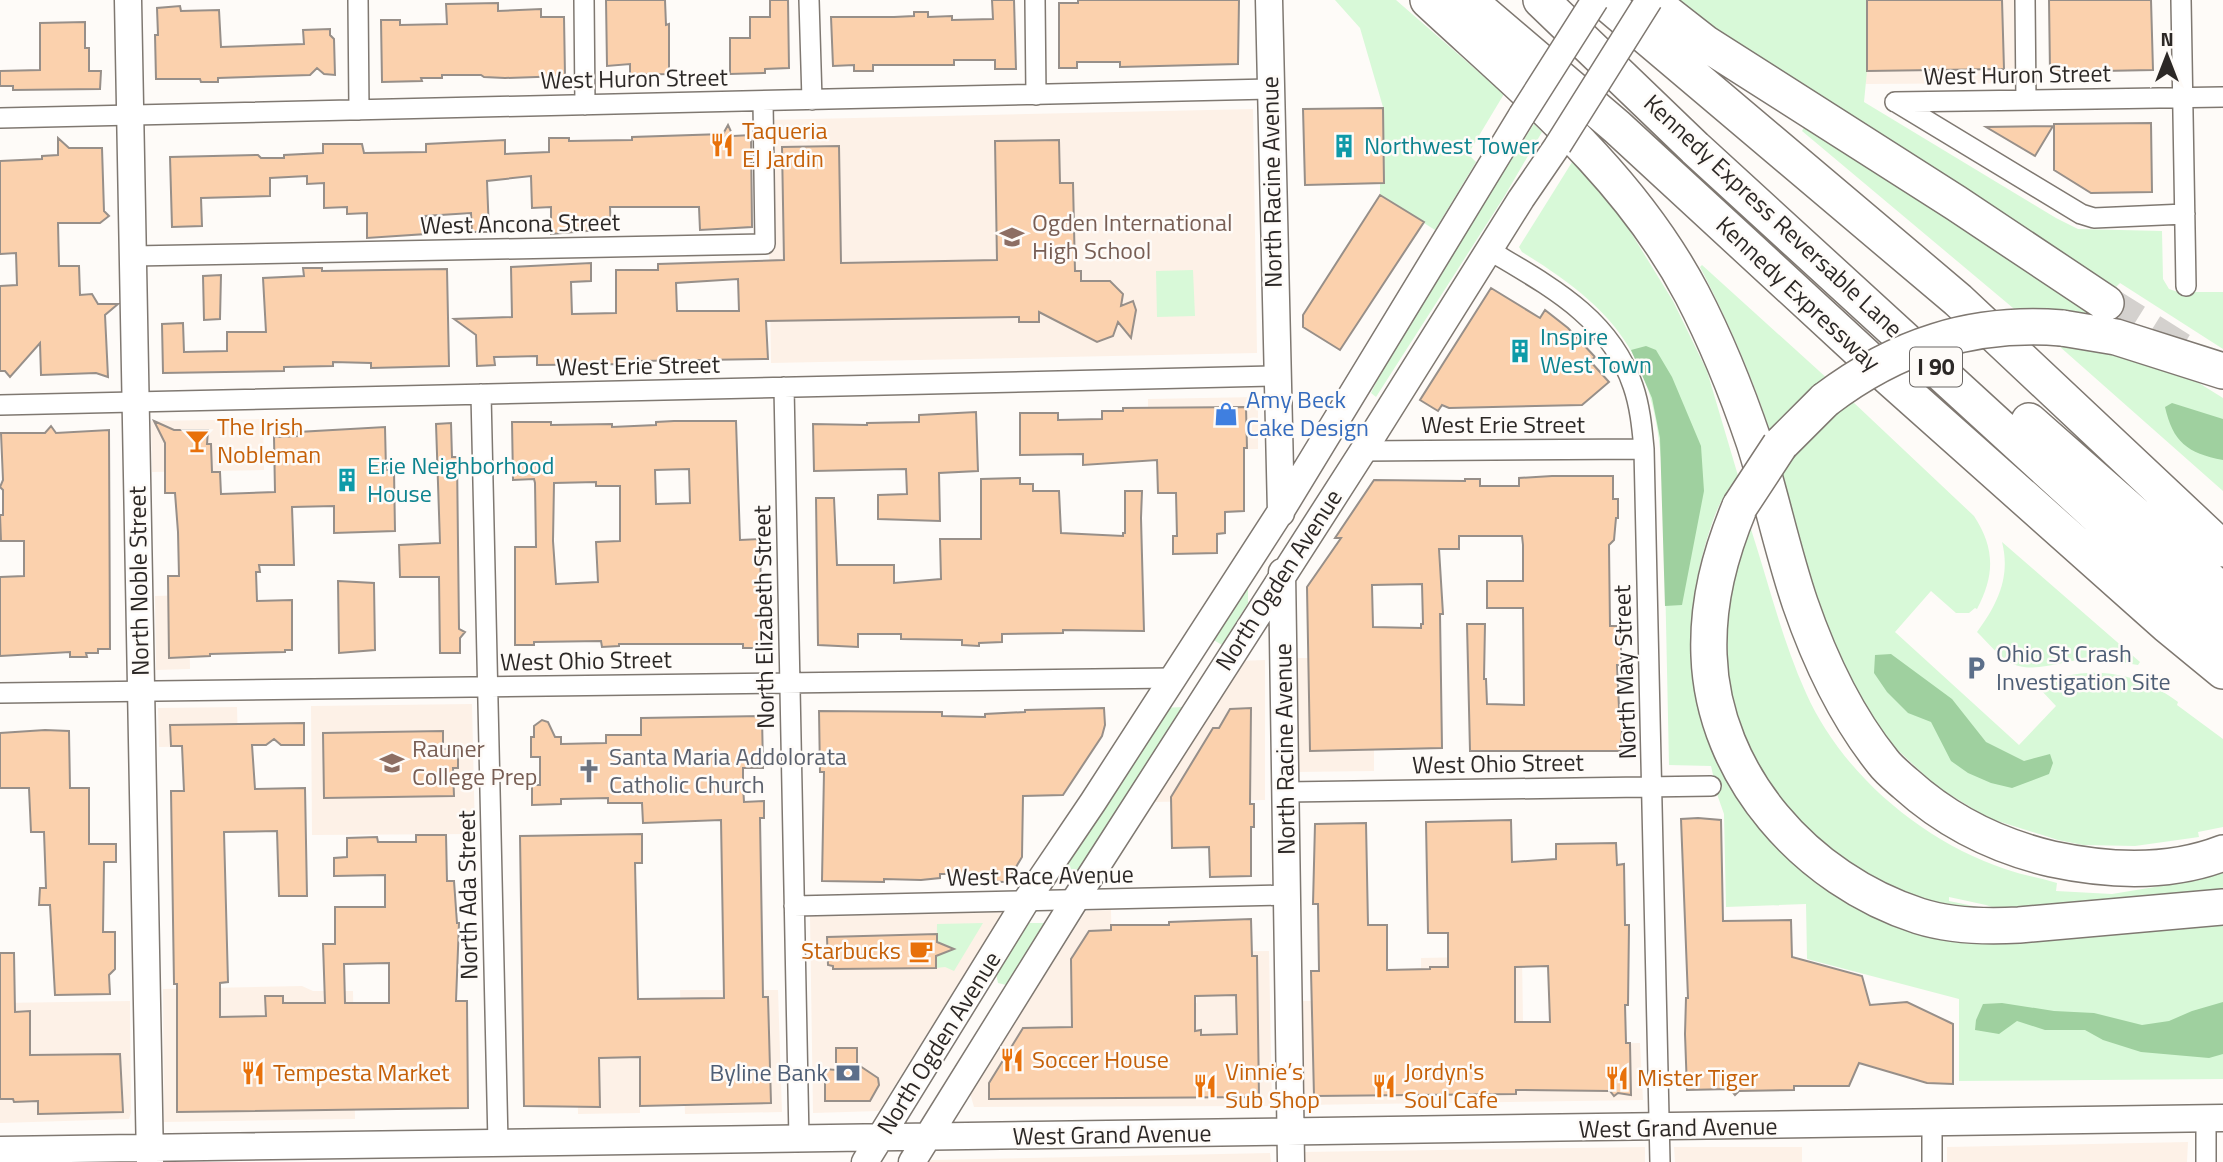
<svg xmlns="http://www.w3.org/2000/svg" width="2223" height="1162" font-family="'Titillium Web',sans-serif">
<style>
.built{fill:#fdf1e7}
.green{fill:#d8f9d8}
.forest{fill:#9fd09f}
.building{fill:#fbd1ad;stroke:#978f89;stroke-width:2;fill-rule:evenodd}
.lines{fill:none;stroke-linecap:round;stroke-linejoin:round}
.highway-tunnel{stroke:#d4d1ce;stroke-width:35;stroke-dasharray:35 18;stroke-linecap:butt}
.street-casing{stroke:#7f7871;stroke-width:22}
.secondary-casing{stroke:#7f7871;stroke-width:29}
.highway-casing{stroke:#7f7871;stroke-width:38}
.street{stroke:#fff;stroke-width:19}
.secondary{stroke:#fff;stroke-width:26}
.highway{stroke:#fff;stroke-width:35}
.secondary-bridge-casing{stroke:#7f7871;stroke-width:29;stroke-linecap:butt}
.highway-bridge-casing{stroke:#7f7871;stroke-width:38;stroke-linecap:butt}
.secondary-bridge{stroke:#fff;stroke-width:26}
.highway-bridge{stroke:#fff;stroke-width:35}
.labels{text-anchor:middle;stroke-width:5;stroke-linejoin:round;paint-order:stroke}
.shield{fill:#fefbf8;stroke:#6b6765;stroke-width:2}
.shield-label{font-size:23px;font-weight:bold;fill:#2c2826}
.street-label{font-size:24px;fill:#2c2826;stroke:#fefbf8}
.food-label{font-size:24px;fill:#c56008;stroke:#fefbf8;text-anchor:start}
.culture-label{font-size:24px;fill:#0d838f;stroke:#fefbf8;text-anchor:start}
.education-label{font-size:24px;fill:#785e54;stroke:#fefbf8;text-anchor:start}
.shop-label{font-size:24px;fill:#366cbe;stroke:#fefbf8;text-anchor:start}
.service-label{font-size:24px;fill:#4e5e75;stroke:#fefbf8;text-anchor:start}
.worship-label{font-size:24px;fill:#5b616d;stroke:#fefbf8;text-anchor:start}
</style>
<rect width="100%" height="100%" fill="#fefbf8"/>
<path class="built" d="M1867,0H2014L2015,83L1866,84Z
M1253,109L1257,353L771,363L767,120Z
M1258,397V449L1148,451V399Z
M263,419L264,470L152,472L151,421Z
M189,595L190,669L156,670L155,596Z
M1295,658H1374V771L1296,772Z
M1265,660V800L1152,802L1237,661Z
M472,704L475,834L312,835L311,706Z
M237,707L238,746L159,747L158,708Z
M1111,910L1113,1004L1197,1003V952L1269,951L1272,1106L974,1107L970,1093L1086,911Z
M1003,912L879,1111L813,1113L810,916Z
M1522,956L1523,1022L1576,1021V1044L1640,1043L1643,1100L1302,1105L1301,1001L1421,999V958Z
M302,986L313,991H353L355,1119L164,1122L163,989Z
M680,990H778L782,1112L685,1114Z
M576,991H637L640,1113L578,1114Z
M130,1001L131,1113L129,1119L0,1123V1003Z
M2188,1142L2187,1162H1947V1147Z
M1645,1147V1162H1303V1152Z
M1674,1147H1802V1162H1675Z
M1270,1153L1271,1162H927L932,1160Z"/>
<path class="green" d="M1335,0H1396L1504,94L1468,154L1476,162L1435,230L1380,195V183H1384L1383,107L1360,28Z
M1675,0H1867V71L1864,102L2056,218L2078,229L2162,231L2163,279L2169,289L2178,292H2223V349L2120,283L2116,287L1731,46Z
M1534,124L1542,132L1504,197L1376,397L1371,393L1405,324Z
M1806,124L2098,315L2097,318L2019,313L1802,131Z
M1574,159L1609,197L1673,301L1707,371L1739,479C1735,486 1729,489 1725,495C1713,512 1701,558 1697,580C1663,747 1787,915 1953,942C1982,946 2014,942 2043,940C2103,936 2163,928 2223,924V1079L1959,1081V999L1807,959L1806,904L1726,907L1724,814L1718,797L1711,766L1669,765L1663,481C1656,362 1623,314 1522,252L1519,247Z
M1702,265L1829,380L1771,434C1751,373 1729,324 1700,267Z
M1193,270L1195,316L1157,317L1156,271Z
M2059,346L2081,347L2170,365L2223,398V491Z
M1852,401L1974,516C1995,548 1995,575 1977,609L1975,608L1969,613H1956L1931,591L1895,632L2019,745L2056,706L2040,689V685C2087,663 2138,672 2178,702L2177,705L2223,739V827L2198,832L2199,837L2135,846L2083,845L2058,840L1988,818L1936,786L1886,739L1863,709L1823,622L1778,477L1809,439Z
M1750,526C1768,581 1782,640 1806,693C1842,774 1922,841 2005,869C2022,875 2040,878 2057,883L2056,891L2112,894L2197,880L2223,871V893L2003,911L1986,905L1949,897V901L1983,908V911L1929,901L1887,888L1818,843L1768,787L1738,724L1727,675L1728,620L1734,581Z
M2002,542L2140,662L2138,665C2121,662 2106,659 2089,659C2065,659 2032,676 2009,662C1997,654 1987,642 1977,632C1997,605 2011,577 2002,542Z
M1248,574V603L1222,645L1207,636Z
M1183,707L1076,878H1056L1162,708Z
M983,923L954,971L945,967L936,968L937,924Z
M1028,923H1045L1008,982L1006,985L998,983L996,974Z"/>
<path class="forest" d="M1646,346L1656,350L1672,377L1701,446L1704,491L1682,605L1665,606L1660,438L1652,398L1631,350Z
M2172,403L2223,419V460C2187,453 2173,442 2165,407Z
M1891,654L1952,699L1986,742L2024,761L2050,754L2053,763L2049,774L2012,788L1991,783L1968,773L1951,761L1931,722L1908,713L1887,692L1874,673L1875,655Z
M2223,1002V1054L2209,1058L2141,1052L2103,1040L2085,1030H2045L2017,1021L1999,1034L1975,1030L1976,1020L1983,1004L2002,1003L2054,1011L2094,1013L2142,1025L2169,1021L2192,1011Z"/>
<path class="building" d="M606,0H665L666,25L669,24V74L630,75V64L607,66Z
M770,0H788L789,68L765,69V73L730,74V38H750V17H770Z
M992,0H1014L1016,69H995V60H954V65H873V71H854V65L833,66L831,17H894L914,16V12H928V17L952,16V20L993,19Z
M1078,0H1239L1238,64L1120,67V62H1077V68H1059V3H1078Z
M1867,0H2002L2004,69L1867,71Z
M2049,0H2151L2153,70L2050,72Z
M498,3V11L541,9V17H564L565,76L505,78L484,77L481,75H442V78H421L422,81L382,82L381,20H400V25L447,24L446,4Z
M180,6L181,11L219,10L221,47L304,44L303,30L330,29V35L334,39L335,75L324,74L317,68L310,75L218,78V82H201L200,79H156L155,35H158L157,8Z
M85,22V48H89V71H101L100,89L13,90V86H0V71L40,70V23Z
M1383,108L1384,183L1305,185L1303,109Z
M2151,123L2152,192L2091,193L2054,170V124Z
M728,125L733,136L751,135L752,227L700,230L699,207H610L611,229L551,234V207L532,208L531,176L487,181L489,232H472L471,213L425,216L426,234L367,238V213L347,214V207L324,208V183L307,184V176L270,178V196L201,198L202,226L172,227L170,157L258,155L261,158H284V155L323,153V144H362L364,153L426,152V144L505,140V154L549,152V138H569V141L632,140V137L723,134Z
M2053,126L2035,156L1986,127Z
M58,138L69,148H102L104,211L109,216L100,223H58L59,266H79L80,295L92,294L98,304H118L105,315L108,377L96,373L41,375L40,343L10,377L5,371H0V286L17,285L16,253L0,254V161L42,159V156L58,155Z
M1059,140L1060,183H1073L1075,271H1081V281H1110L1123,294L1121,306L1133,301L1136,310L1131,338L1118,322L1113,336L1097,342L1039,312V322H1019V317L766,321L768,359L639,361V364L537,365V356L494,357L495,365L477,366L476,335L454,319L512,317L511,267L591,263V281L571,282L572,314L616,313V270H658V264L784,260L782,147L839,146L841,263L997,260L995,141ZM738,279L739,311H677L676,283Z
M1380,195L1424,222L1340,350L1303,327V315Z
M303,268H322V271L447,269L449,366L371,368V363L333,362V366L284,367V371L163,373L162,324L183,323L184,352L227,351V332H266L263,278L304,276Z
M221,275L220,319L204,320L203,276Z
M1491,288L1540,318L1545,310L1568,328L1595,357L1590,361L1609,382L1582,405L1449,408L1442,405L1438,411L1420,400Z
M1246,407L1247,448H1244V511L1225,512V533L1217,534V553L1173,554V536H1177L1176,493H1158L1157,460L1083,465V454L1020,455V413H1058V420L1102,419V411H1123V408Z
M976,412L978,471L939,473L940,521L878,519V495L907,494L906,469L814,471L813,424L867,425V423L919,422V415Z
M154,421L174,430H208L207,444H211L212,472H220L221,494L275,492L274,437L298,436V432L385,427L386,470H394L395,531L334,533V506L292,507L294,565H259L260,572H256L257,601L292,600V650H285V652L210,654V656L169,658L168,576H179L178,532L175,493H165V443Z
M674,421H736L740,540L760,539L762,648H743V644H619V646L602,647L601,641L534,642V645H515V547H536L535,483L534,479L513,480L512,422H551V425L612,424V427L656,425V422ZM689,469L690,503L656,504L655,470ZM596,482V486H620V541L596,542L598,582L556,584L553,541L554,483Z
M451,423L452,457H457L459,629L465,632L460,638V653H440L439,577H400L399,545L440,543L436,424Z
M51,426L56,433L109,430L110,649H98V653H86L87,657H70V652L0,656V577L24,576V541H1L0,515H3V490L0,487L3,480L1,433H45Z
M1552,476H1613V499H1618V518H1616L1614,540L1609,545L1610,626H1618V631L1621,634V665H1617L1619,708H1623L1621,751H1470L1467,624H1485L1484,679H1486L1487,704L1524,705L1523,608H1487V581H1523V545L1522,536H1459V549H1439L1443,614H1440L1442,748L1310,751L1307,587L1341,538H1335L1374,480L1465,481V479H1480V486H1519V478ZM1422,584L1423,624H1421V628L1373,627L1372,585Z
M1020,478V484H1033V491H1059L1061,533L1123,536V533H1125V491H1142L1141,518L1144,631L1063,630V633L1002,634V642L979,643V646L962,645V640L901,639V634H858V647L818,645L816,498H834L837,565H894V583L941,579L940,539H981V479Z
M338,581L374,583L375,650L339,653Z
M1104,708L1105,725L1102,736L1063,795L1023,796L1022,857L1007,882L968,881V874H940V878L921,880L884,879V882L822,881L824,772H820L819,711L942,712V716L985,717V714L1025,712V710Z
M1251,708L1250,804H1254V827H1251V876L1210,877L1209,847L1172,848L1171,797L1213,728H1219L1230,709Z
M762,716L763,768H743V785L744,802L764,801V818H760L763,997H768L771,1103L640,1106V1057L599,1058L600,1107L524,1106L520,836L642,834V863H635L638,999L724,998L721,820L643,823L642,803H608V798L561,799V804L532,805V785H540V757H531V737H534V726L542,720L548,722L555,737H561V744L606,743V735H641V718Z
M304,723V745H281L274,739L266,745H252L255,789L305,788L307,896H279L277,831L224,832L228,982L220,983V1017L266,1016L265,996H283V1003H325L323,944H335V907H385V875L334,876V858L347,857V838L377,837L378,842H416V835H446L447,881H454L457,923H459L456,1001H467L468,1108L177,1112V984H174L171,791H184L182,746H171L170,725ZM389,963V1003H345L344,964Z
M45,730L69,731L70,788H89V844H116V862H104L103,932H115V969L109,975L110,994L55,995L50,905H39L40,888H46L44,832H31L29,788H0V733Z
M443,731V749H458V768H453L454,796L324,798L323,733Z
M1698,818L1721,820L1723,921L1791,920L1792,957L1862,976L1870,1005L1907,1002L1953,1024V1084L1927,1083L1859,1063L1849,1086H1794V1090L1739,1091L1735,1095L1730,1089L1687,1090L1685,1034L1686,998H1688L1681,819Z
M1511,820L1512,862L1556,859V844L1616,843L1617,865L1624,864L1625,925H1629L1628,1005H1625L1626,1043H1630L1631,1095L1618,1093L1614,1096L1610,1091L1516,1090V1094L1314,1096L1311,971H1319L1318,904H1313L1315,824L1366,823L1368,925H1387V970L1430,969V967H1448V933H1428L1426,822ZM1548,966L1550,1022H1515V967Z
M1251,919L1252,956H1257L1259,1097L989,1099V1083L1023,1028L1072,1027L1071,959L1089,931L1111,930V925H1169V922ZM1236,995L1237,1034L1201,1035V1030L1195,1031V996Z
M937,934V942L954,949L936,956V968L833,969V966L828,965L827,937Z
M0,953H14L15,1012L30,1011V1055L120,1054L123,1112L38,1114V1101L14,1102L13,1099H0Z
M836,1048H857V1064L878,1078L879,1085L870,1101H825V1069L836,1070Z"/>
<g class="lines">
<path class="highway-tunnel" d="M2106,303L2184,352"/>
<g class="street-casing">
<path id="street" d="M358,0L359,110
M584,0L585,105
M809,0L812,100
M1035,0L1036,95
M2025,0L2026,100
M2181,0L2186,286
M1895,102L2223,97
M1896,102L2081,214L2094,218L2185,214
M0,118L1270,89
M1489,250C1547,285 1610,317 1633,386C1640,406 1642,428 1644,449L1660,1162
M133,256L765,244L763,101
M784,387L799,1139
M481,394L498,1143
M0,405L1277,376
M1363,451L1644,449
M0,693L1172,678
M1286,792L1711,786
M794,906L1287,895
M1932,1123V1162
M2206,1162V1118"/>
</g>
<g class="secondary-casing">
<path id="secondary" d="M128,0L150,1162
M1269,0L1281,513
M1282,572L1291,1162
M0,1150L2223,1118
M865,1162L1026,901L1093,802L1281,511L1522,115
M912,1162L1075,900L1363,451L1521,199L1558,145"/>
</g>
<g class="highway-casing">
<path id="highway" d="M1428,0C1526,91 1629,174 1692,294C1717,342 1737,392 1754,442C1771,495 1782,550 1800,603C1819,658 1846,716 1883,762C1889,770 1898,777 1906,784C1948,822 1997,846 2052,859C2108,871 2169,874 2223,853
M1468,0L1617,127L1875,365L2167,625L2223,671
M1541,0L1695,148L2223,631
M1603,0L1958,300L2223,549
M1650,0L1705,43L1956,203L2106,303
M2062,328L2116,337L2223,371
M2029,421L2223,592
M1780,445L1825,400
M1740,506C1720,554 1707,602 1709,655C1713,776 1807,880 1919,916C1951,926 1986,927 2019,925L2223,907"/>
</g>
<use href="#street" class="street"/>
<use href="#secondary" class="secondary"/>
<use href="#highway" class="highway"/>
<g class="secondary-bridge-casing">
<path id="secondary-bridge" d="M1522,115L1595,0
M1558,145L1649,0"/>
</g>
<g class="highway-bridge-casing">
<path id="highway-bridge" d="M1825,400C1896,346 1972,321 2062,328
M1740,506L1780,445"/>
</g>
<use href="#secondary-bridge" class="secondary-bridge"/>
<use href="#highway-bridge" class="highway-bridge"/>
</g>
<defs>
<g id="restaurant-bare" transform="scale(1.89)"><path d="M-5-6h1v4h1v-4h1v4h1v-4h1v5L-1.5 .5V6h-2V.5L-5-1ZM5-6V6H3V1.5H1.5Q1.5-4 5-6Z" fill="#e8710a" stroke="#fefbf8" stroke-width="2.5" paint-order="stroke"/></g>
<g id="building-bare" transform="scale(1.89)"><path d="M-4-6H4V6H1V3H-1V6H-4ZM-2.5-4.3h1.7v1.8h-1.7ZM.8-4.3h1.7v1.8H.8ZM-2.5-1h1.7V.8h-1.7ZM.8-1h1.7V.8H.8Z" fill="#0f9aa8" stroke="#fefbf8" stroke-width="2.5" paint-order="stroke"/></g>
<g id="school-bare" transform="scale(1.89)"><path d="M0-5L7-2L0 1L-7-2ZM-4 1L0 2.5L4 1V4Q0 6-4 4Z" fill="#8d6e63" stroke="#fefbf8" stroke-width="2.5" paint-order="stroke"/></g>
<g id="shop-bare" transform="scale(1.89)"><path d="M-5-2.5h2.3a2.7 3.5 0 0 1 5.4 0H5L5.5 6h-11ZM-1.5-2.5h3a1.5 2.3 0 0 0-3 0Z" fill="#3f7fe0" stroke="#fefbf8" stroke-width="2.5" paint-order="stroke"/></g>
<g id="bar-bare" transform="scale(1.89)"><path d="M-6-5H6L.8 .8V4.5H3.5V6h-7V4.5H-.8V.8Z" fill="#e8710a" stroke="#fefbf8" stroke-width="2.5" paint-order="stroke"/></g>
<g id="parking-bare" transform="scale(1.89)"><path d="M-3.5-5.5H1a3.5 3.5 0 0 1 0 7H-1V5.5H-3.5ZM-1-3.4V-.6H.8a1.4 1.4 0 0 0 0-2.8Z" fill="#5c6f8a" stroke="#fefbf8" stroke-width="2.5" paint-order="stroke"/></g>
<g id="church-bare" transform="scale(1.89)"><path d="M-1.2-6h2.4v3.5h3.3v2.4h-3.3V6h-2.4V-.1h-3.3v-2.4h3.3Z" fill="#6b7280" stroke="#fefbf8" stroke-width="2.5" paint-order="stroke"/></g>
<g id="cafe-bare" transform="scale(1.89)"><path d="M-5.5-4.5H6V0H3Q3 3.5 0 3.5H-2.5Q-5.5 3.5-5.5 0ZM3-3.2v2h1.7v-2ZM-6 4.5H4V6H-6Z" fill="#e8710a" stroke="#fefbf8" stroke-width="2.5" paint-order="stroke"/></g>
<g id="bank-bare" transform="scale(1.89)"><path d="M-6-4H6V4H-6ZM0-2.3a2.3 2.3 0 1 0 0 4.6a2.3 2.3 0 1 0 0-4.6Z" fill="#5c6f8a" stroke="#fefbf8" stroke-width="2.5" paint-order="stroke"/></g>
</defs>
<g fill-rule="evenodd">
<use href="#restaurant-bare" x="722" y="145"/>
<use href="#building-bare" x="1344" y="146"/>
<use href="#school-bare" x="1012" y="237"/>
<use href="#building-bare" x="1520" y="351"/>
<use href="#shop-bare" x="1226" y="414"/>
<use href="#bar-bare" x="197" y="441"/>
<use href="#building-bare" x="347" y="480"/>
<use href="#parking-bare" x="1976" y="668"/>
<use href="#school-bare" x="392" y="763"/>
<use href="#church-bare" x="589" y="771"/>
<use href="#cafe-bare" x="921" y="951"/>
<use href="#restaurant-bare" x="1012" y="1060"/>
<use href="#restaurant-bare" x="253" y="1073"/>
<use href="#bank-bare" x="848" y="1073"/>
<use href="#restaurant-bare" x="1617" y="1078"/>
<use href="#restaurant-bare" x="1205" y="1086"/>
<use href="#restaurant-bare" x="1384" y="1086"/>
</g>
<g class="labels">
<rect class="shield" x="1910" y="347.5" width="52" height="39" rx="5"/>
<g class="shield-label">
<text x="1936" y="375">I 90</text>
</g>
<g class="street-label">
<text transform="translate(2017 75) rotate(-1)" y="8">West Huron Street</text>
<text transform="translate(634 79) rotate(-1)" y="8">West Huron Street</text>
<text transform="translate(1272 182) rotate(-91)" y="8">North Racine Avenue</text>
<text transform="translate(1773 216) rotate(43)" y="8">Kennedy Express Reversable Lane</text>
<text transform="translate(520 224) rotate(-1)" y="8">West Ancona Street</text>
<text transform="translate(1798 294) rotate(43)" y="8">Kennedy Expressway</text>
<text transform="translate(638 366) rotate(-1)" y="8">West Erie Street</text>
<text x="1503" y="433">West Erie Street</text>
<text transform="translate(1279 580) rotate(-57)" y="8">North Ogden Avenue</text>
<text transform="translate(139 581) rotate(-91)" y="8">North Noble Street</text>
<text transform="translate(764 617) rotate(-91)" y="8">North Elizabeth Street</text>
<text transform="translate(586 661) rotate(-1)" y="8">West Ohio Street</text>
<text transform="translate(1625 672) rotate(-92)" y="8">North May Street</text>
<text transform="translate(1285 749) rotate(-91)" y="8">North Racine Avenue</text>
<text transform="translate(1498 764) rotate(-1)" y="8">West Ohio Street</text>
<text transform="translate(1040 876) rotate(-1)" y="8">West Race Avenue</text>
<text transform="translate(468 895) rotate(-91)" y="8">North Ada Street</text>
<text transform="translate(939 1043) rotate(-58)" y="8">North Ogden Avenue</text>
<text transform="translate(1678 1128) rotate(-1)" y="8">West Grand Avenue</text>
<text transform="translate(1112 1135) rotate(-1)" y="8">West Grand Avenue</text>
</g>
<g class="food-label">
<text x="742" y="139">Taqueria<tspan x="742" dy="28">El Jardin</tspan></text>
<text x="217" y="435">The Irish<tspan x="217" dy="28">Nobleman</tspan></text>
<text x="901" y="959" text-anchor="end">Starbucks</text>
<text x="1032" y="1068">Soccer House</text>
<text x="1225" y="1080">Vinnie’s<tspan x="1225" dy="28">Sub Shop</tspan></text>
<text x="1404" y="1080">Jordyn's<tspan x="1404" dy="28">Soul Cafe</tspan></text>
<text x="273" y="1081">Tempesta Market</text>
<text x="1637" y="1086">Mister Tiger</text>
</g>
<g class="culture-label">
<text x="1364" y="154">Northwest Tower</text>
<text x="1540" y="345">Inspire<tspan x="1540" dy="28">West Town</tspan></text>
<text x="367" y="474">Erie Neighborhood<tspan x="367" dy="28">House</tspan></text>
</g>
<g class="education-label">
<text x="1032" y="231">Ogden International<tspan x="1032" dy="28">High School</tspan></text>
<text x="412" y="757">Rauner<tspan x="412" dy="28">College Prep</tspan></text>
</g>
<g class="shop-label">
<text x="1246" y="408">Amy Beck<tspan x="1246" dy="28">Cake Design</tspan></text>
</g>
<g class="service-label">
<text x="1996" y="662">Ohio St Crash<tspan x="1996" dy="28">Investigation Site</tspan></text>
<text x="828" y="1081" text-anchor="end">Byline Bank</text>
</g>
<g class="worship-label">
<text x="609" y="765">Santa Maria Addolorata<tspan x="609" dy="28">Catholic Church</tspan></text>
</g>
</g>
<g transform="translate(2167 56)" stroke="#fefbf8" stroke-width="5" paint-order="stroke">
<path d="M0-5L12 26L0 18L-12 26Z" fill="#2c2826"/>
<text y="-10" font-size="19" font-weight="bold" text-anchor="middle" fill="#2c2826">N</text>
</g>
</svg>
